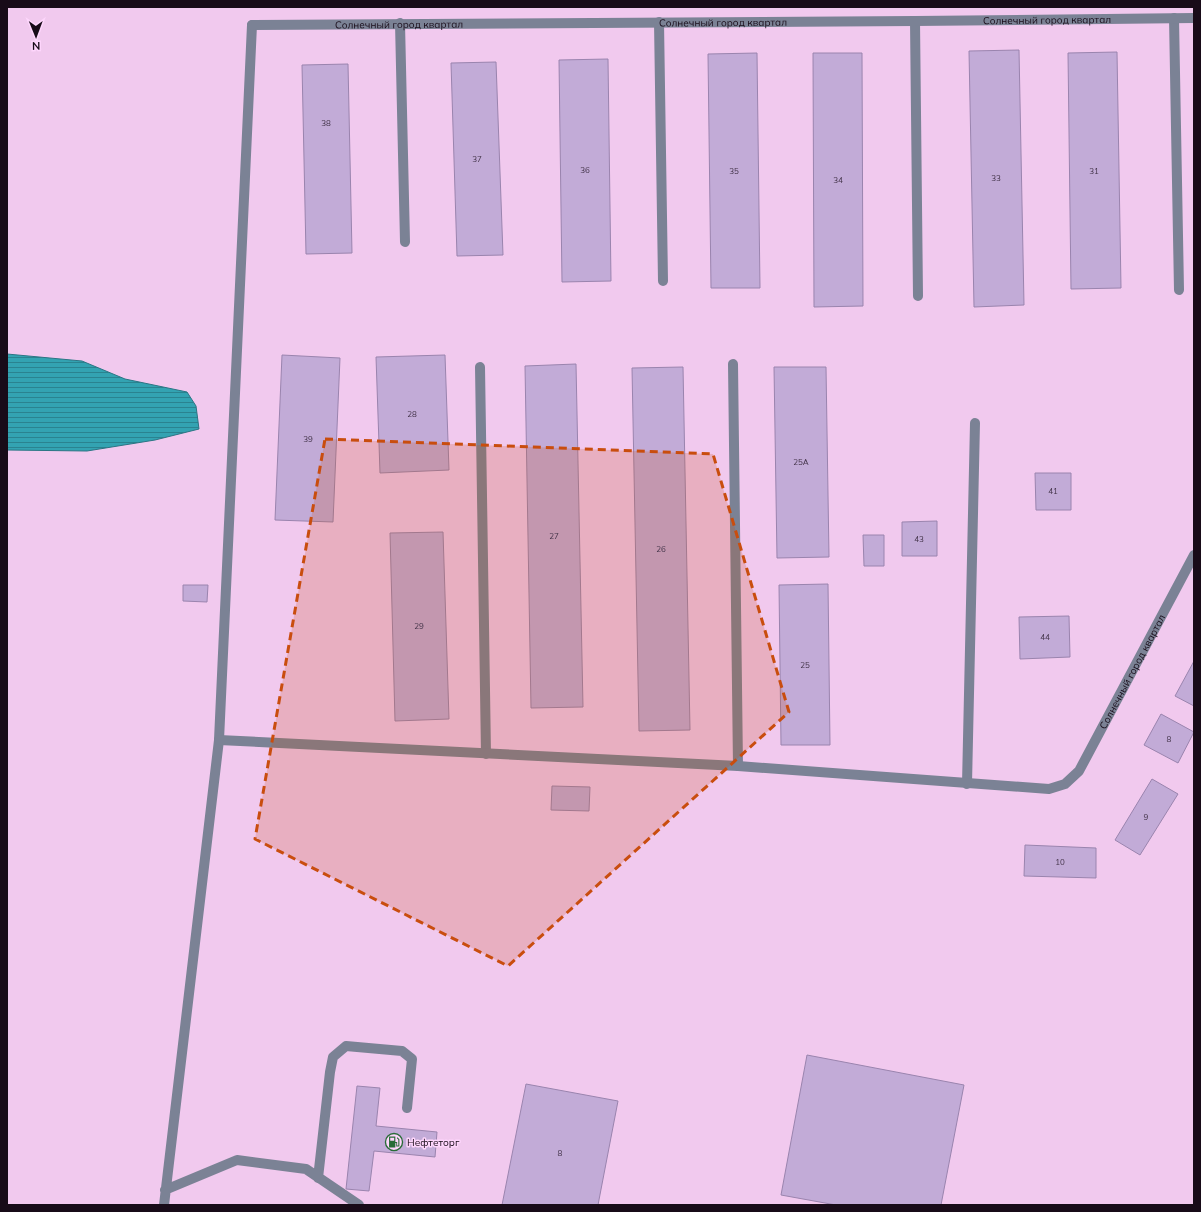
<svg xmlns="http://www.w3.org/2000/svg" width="1201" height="1212" font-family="Mulish,sans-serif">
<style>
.water{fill:url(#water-rules);stroke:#2b7584}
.building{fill:#c2abd7;stroke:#9a84ae}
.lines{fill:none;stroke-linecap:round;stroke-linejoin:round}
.lane{stroke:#7b8295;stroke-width:10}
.street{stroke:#7b8295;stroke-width:10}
.marked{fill:#c94d0e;fill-opacity:0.2;stroke:#c94d0e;stroke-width:3;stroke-dasharray:8 5;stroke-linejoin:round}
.labels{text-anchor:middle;stroke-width:3;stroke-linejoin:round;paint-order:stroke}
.number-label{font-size:8px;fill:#423348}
.street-label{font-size:10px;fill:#180b18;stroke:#fed6fc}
.poi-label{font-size:10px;fill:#180b18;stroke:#fed6fc;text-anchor:start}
</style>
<defs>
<pattern id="water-rules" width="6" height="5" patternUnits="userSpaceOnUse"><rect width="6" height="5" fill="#33a3b2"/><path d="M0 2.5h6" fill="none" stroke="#2a8390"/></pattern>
</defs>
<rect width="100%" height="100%" fill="#f1c9ee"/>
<path class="water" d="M7,354L82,361L125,379L187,392L196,406L199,429L155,440L87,451L7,450Z"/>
<path class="building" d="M1019,50L1024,305L974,307L969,51Z
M1117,52L1121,288L1071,289L1068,53Z
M757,53L760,288H711L708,54Z
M813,53H862L863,306L814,307Z
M608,59L611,281L562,282L559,60Z
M496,62L503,255L457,256L451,63Z
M348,64L352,253L306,254L302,65Z
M282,355L340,358L333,522L275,520Z
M445,355L449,470L380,473L376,357Z
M576,364L583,707L531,708L525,366Z
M683,367L690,730L639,731L632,368Z
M774,367H826L829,557L777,558Z
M1035,473H1071V510H1036Z
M937,521V556H902V522Z
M443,532L449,719L395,721L390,533Z
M863,535H884V566H864Z
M828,584L830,745H781L779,585Z
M183,585H208L207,602L183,601Z
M1069,616L1070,657L1020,659L1019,617Z
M1194,661V706L1175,696Z
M1161,714L1194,732L1178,763L1144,745Z
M1152,779L1178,794L1140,855L1115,840Z
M552,786L590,787L589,811L551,810Z
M1025,845L1096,848V878L1024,876Z
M807,1055L964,1085L941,1205H836L781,1195Z
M526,1084L618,1101L598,1205H502Z
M357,1086L380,1088L376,1126L437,1132L435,1157L374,1151L369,1191L346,1189Z"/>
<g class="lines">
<path class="lane" d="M1174,18L1179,290
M915,21L918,296
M659,22L663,281
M400,23L405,242
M733,364L738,766
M480,367L486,754
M967,784L975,423
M318,1178L330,1072L333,1057L346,1046L402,1051L412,1059L407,1108
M165,1190L237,1160L306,1169L359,1205
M164,1205L219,740L252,25"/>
<g class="street">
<path id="s1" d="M252,25L915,21L1194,18"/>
<path id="s2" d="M219,740L738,766L1049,789L1065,784L1079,771L1194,555"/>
</g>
</g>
<path class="marked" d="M325,439L713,454L789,712L508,966L255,839Z"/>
<defs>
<g id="fuel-ring" transform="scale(0.9)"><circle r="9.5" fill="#fed6fc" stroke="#286c37" stroke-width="1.5"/><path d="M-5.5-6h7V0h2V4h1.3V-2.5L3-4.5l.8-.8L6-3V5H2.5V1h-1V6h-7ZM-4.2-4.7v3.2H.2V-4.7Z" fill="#286c37"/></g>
</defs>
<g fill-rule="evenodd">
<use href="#fuel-ring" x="394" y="1142"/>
</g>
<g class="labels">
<g class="number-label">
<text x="326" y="126">38</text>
<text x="477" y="162">37</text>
<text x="585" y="173">36</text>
<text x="734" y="174">35</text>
<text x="1094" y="174">31</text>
<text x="996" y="181">33</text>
<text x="838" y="183">34</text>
<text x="412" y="417">28</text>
<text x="308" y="442">39</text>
<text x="801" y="465">25А</text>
<text x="1053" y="494">41</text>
<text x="554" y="539">27</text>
<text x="919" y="542">43</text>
<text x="661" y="552">26</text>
<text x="419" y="629">29</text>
<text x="1045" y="640">44</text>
<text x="805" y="668">25</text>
<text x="1169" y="742">8</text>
<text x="1146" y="820">9</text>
<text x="1060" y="865">10</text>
<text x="560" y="1156">8</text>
</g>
<g class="street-label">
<text dy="4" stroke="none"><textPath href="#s1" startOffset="795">Солнечный город квартал</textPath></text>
<text dy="4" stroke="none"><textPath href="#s1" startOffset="471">Солнечный город квартал</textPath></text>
<text dy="4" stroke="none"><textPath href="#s1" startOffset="147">Солнечный город квартал</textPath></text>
<text dy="4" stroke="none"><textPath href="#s2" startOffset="980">Солнечный город квартал</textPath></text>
</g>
<g class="poi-label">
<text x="407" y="1146">Нефтеторг</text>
</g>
</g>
<rect width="1201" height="1212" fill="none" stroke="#180b18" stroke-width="16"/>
<g transform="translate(36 36) rotate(179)" stroke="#fed6fc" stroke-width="3" paint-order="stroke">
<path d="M0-3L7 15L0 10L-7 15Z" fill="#180b18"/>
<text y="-6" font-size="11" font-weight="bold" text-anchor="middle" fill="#180b18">N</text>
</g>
</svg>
